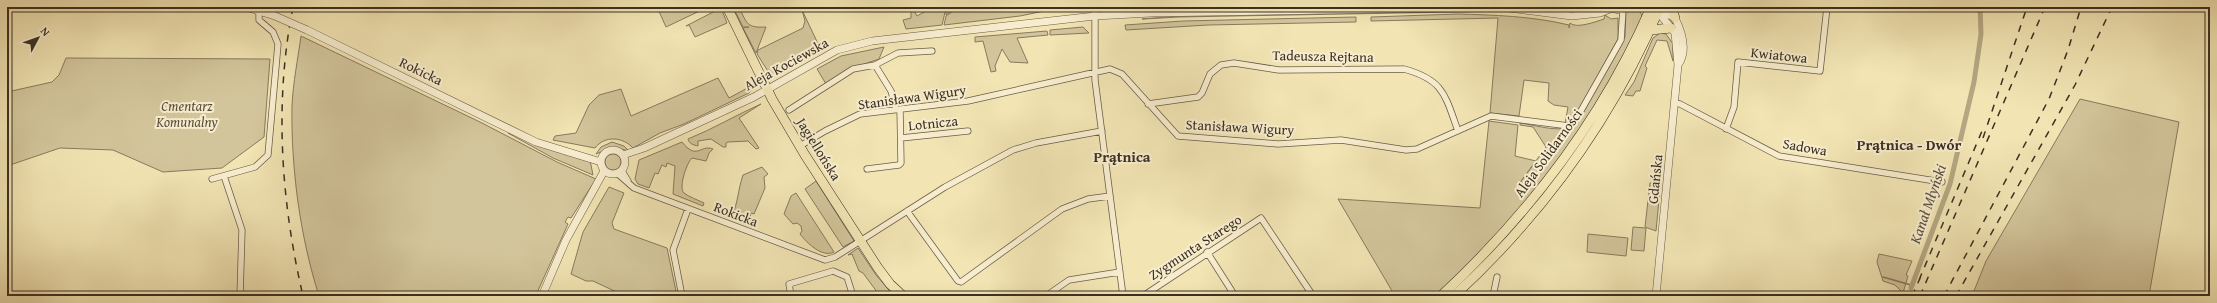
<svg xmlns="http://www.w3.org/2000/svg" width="2217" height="303" font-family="'Gentium Book Plus',serif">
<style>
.green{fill:#d3c59b;stroke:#877a5f}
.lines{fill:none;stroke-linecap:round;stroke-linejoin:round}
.stream{stroke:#84775c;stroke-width:1.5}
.canal{stroke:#b4a782;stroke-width:5}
.minor-casing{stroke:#695d47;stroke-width:7}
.tertiary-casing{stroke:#695d47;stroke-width:8}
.primary-casing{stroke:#3b3023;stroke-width:10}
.minor{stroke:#f7edce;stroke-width:5.5}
.tertiary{stroke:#f7edce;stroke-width:7}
.primary{stroke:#f2e4b3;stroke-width:9}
.rail{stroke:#3b3023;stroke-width:1.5;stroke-dasharray:7 7;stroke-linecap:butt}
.tertiary-bridge-casing{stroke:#695d47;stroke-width:8;stroke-linecap:butt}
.tertiary-bridge{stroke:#f7edce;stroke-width:7}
.labels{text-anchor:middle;stroke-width:4;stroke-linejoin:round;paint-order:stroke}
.street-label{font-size:14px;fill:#3b3023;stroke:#f7edce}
.park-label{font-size:14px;font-style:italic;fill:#594e3b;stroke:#f7edce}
.neighbourhood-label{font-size:15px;font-weight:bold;fill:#3b3023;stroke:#f7edce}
.water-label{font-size:15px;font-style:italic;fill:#594e3b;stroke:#f7edce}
</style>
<rect width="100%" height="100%" fill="#f2e4b3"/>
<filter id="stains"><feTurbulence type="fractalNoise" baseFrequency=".005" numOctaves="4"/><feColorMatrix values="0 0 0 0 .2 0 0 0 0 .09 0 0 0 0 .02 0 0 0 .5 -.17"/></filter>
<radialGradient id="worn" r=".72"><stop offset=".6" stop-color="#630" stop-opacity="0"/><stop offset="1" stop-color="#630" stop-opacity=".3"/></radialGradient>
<path class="green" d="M657,7H708L666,27Z
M731,7H737L736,12L739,7C747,24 747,28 766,27L756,53L743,28L749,27H743L736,13Z
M911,7H912L917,16L933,7H956L946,15V8L942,25L906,29L903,20L911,18Z
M959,7H1040L1044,11L1020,16L944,25L946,16Z
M1636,7L1642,15C1641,31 1627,48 1620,61C1573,149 1510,230 1436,296H1395L1338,199L1480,208L1489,121L1518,125L1515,156L1536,161L1519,184L1546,147L1533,127L1520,125V123C1536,125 1564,135 1577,123L1625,37L1626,10Z
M721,8L727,23L695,37L689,25L686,26Z
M802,10L821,50L778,75L771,76L757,54L758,50L803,28L805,21Z
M1487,10L1513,11L1179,17L1142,19L1178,16Z
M1458,14C1493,15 1532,16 1569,25V28L1570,23C1576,29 1595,22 1604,19L1605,15L1611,19L1618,18V39L1578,112L1570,123L1565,124L1568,107L1554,105L1548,101L1549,83L1524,80L1519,116L1490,113L1498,18L1371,21V17Z
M1356,17V22L1208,25L1126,30L1125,25L1183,21Z
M1083,27L1089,33L1050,35V30Z
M1047,31L1048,35L1017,38L1028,63L1010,62L1002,49L995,66L996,71L991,72L983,41L975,42V37Z
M1660,33L1666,34L1673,44V61L1667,41L1657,40L1645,66L1647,68L1640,91H1636L1633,96L1625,95L1634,82L1653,38Z
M301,36L482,123L557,162L596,179L571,218L568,217L565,222L568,224L536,295L319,296C300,236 291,169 292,106C293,83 298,58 301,36Z
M884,47L879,59L853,68L826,84L817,69L841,56Z
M66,58L270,59L264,137L222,168L163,172L113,150L60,148L7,166V92L52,82L59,75Z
M718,78L729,98L755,84V86L749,93L684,124L660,133L633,148C623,137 605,135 595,148L553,140L555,136L576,133L589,105L599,95L621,89L631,116Z
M2080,99L2179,122L2149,296H1972L1986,261Z
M761,104L739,118L759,148L756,149L748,141L728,142L726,143V147H723L711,139L698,141V146C694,145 689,144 688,139C713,129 736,115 761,104Z
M508,133L590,160L593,175L553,158Z
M612,142L624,146L629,151L613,147L596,154L601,147Z
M682,142C697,161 700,144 713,149L709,153L706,161L692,158C687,162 678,188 684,193C689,197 698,200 704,203L703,206L673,194L675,166L667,163L666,167L662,165L658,174L655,173L649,188L638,184L635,179L639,160Z
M605 162a8 8 0 1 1 16 0a8 8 0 1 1-16 0Z
M762,167L768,174L764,177L765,188L754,214L751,213L748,225L740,222L741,219L732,217C738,202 738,190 743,175Z
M1658,179H1661L1656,231L1645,227L1650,183L1656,182Z
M816,181L854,241L843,247L805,189Z
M609,187L624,193L612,223L614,229L667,248L677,296H625L593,281H586L571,274L583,232Z
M796,193L834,252C822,258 807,243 800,234L802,231L801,226L797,223L793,224L784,214L791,196Z
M1633,227L1646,228L1644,251L1631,250Z
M1588,234L1628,238L1626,256L1587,252Z
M858,248L876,275L894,296H880L863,273L859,271L852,254L848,255Z
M1879,254L1912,261L1906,275L1908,276L1903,293L1895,285L1883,281L1877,262Z"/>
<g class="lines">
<path class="stream" d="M1883,277L1911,285"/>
<path class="canal" d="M1911,288L1950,184L1974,82L1981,34L1980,7"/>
<g class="minor-casing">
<path id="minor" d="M1095,16V80L1123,296
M875,65L891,91L896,109
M1675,103L1680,104L1779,156L1942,182
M1148,104L1198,97L1202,93L1210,74L1221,65L1234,63L1279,70L1404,69C1444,80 1445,95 1458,131
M789,110L853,69L875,65L898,53L932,51
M1726,129L1734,107L1738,62L1820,71L1827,7
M901,138L968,131
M800,146L825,131L860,114L968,101L1110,69L1122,74L1178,136L1278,144L1341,140L1406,150L1417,149L1491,116L1569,126L1578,116L1621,40L1623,9
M867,169L899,165L901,163L900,109
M622,171L628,181
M618,174L634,188L825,260L835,257L945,187L1013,150L1036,143L1102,131
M224,176L242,230L240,296
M212,179L255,167L268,155L278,44L273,32L259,20V11
M907,211L958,281L961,282L1062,209L1088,199L1110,196
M1207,252L1235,296
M682,296L673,250L688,209
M791,296L789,284L833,271L847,277L853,296
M1046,296L1069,280L1120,272
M1143,296L1261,218L1313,296
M1493,296L1497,277"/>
</g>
<g class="tertiary-casing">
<path id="tertiary" d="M246,7L275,16
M1611,7L1618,10L1626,7
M1644,7C1655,11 1665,12 1675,18C1682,32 1688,51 1678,65
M1095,16V7
M307,30L536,142L601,162
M601 162a12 12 0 1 1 24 0a12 12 0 1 1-24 0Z
M623,155L644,148L754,97L837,50L872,41L1095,16L1151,13L1501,7L1572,16L1600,13L1612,8
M542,296L566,240L604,171
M1656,296L1678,65L1675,33L1658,12"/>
</g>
<g class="primary-casing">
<path id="primary" d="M727,7L772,99L805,155L878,268L890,284L903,296
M1671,7L1675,18
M1650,30L1671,28
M1441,296C1529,214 1603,118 1651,7
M1454,296C1542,215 1613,117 1660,7"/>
</g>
<use href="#minor" class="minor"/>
<use href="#tertiary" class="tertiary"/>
<use href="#primary" class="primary"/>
<path class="rail" d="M293,7C274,102 281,202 303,296
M1983,138L2027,7
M1919,280L1982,131
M1912,296L1921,276
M1920,296L2045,7
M1944,296L2049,99L2068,50L2081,7
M1956,296L2075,85L2112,7"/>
<g class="tertiary-bridge-casing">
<path id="tertiary-bridge" d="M275,16L307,30"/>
</g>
<use href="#tertiary-bridge" class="tertiary-bridge"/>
</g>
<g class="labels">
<g class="street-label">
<text transform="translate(1779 55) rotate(6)" y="5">Kwiatowa</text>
<text transform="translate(1323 56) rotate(1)" y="5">Tadeusza Rejtana</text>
<text transform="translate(786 64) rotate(-29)" y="5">Aleja Kociewska</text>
<text transform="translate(421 71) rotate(26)" y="5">Rokicka</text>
<text transform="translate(912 97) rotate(-8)" y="5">Stanisława Wigury</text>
<text transform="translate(933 123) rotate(-6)" y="5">Lotnicza</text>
<text transform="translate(1240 127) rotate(3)" y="5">Stanisława Wigury</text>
<text transform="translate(1805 147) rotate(10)" y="5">Sadowa</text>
<text transform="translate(819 149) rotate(58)" y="5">Jagiellońska</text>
<text transform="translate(1548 153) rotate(-54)" y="5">Aleja Solidarności</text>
<text transform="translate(1655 179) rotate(-84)" y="5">Gdańska</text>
<text transform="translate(736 214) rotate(21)" y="5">Rokicka</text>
<text transform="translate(1195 247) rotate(-33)" y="5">Zygmunta Starego</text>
</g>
<g class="park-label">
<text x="187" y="111">Cmentarz<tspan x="187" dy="16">Komunalny</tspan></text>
</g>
<g class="neighbourhood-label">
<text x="1909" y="150">Prątnica - Dwór</text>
<text x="1122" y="162">Prątnica</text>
</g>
<g class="water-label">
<text transform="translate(1928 204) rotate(-71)" y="5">Kanał Młyński</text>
</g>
</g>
<rect width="2217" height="303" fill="none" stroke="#f2e4b3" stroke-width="24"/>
<rect x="8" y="8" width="2201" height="287" fill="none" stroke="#3b3023" stroke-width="2"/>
<rect x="12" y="12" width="2193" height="279" fill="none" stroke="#3b3023"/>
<g transform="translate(38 38) rotate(49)" stroke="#f7edce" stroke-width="3" paint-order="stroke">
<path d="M0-3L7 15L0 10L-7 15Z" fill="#3b3023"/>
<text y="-6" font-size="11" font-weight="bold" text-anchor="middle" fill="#3b3023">N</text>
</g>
<rect width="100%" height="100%" filter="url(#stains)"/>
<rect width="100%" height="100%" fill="url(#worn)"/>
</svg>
